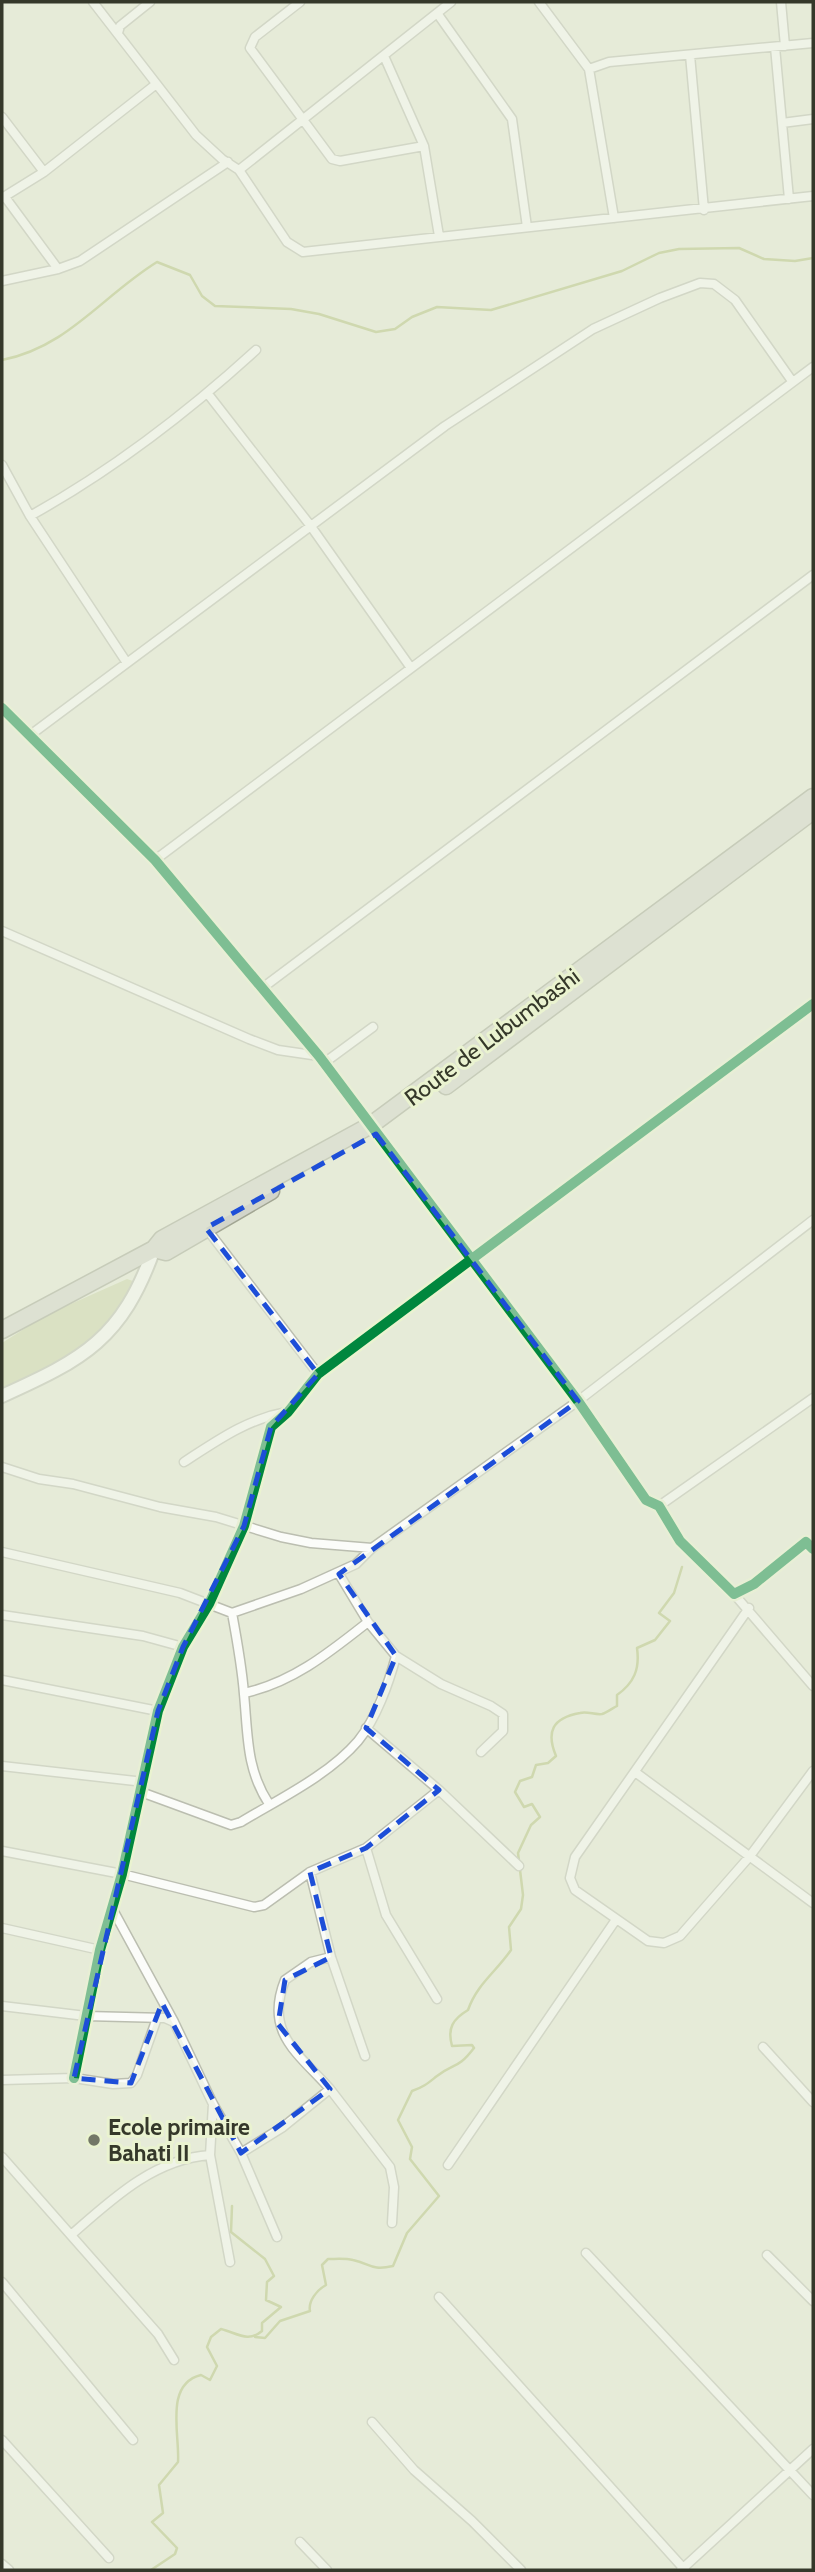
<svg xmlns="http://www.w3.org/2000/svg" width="815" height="2572" font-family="Cabin,sans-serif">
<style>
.green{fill:#ccd6a8}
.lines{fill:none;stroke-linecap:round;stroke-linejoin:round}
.stream{stroke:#b4c27c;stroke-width:2.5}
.street-casing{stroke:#bbbeb0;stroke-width:11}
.secondary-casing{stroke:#bbbeb0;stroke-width:16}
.highway-casing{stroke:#a2a693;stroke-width:19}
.street{stroke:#fbfcf9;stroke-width:8}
.secondary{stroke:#fbfcf9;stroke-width:12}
.highway{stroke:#d2d5ca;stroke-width:16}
.cycleway-casing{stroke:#eaf3d0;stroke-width:15}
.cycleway{stroke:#00873e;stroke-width:10}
.marked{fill:none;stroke:#1d4ed8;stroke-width:5;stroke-dasharray:14 9;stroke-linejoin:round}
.poi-dot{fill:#737767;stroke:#eaf3d0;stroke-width:2.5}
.labels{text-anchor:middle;stroke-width:6;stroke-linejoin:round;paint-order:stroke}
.street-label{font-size:23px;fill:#35382a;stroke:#eaf3d0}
.poi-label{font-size:23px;font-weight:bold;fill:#35382a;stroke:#eaf3d0;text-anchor:start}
</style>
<rect width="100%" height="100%" fill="#e6ebd8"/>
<path class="green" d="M127,1279L136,1282C117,1338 50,1369 2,1395V1343L46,1315Z"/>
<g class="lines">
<path class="stream" d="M2,360C68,347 102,296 157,262L190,275L202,296L215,306L291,309L319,314L376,332L395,329L412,317L437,307L491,310L622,271L659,253L679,249L739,248L764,259L795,261L813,258
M255,2337L265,2338L280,2321L310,2311C308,2301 317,2290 326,2285L322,2265L328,2259C336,2259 345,2258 353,2260C371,2264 371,2271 393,2266L407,2233L439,2196L410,2159L412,2147L398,2120L412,2091C424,2087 428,2083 437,2076C455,2062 457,2070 474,2048L472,2045L452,2046C447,2028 453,2019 468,2010C477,1984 496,1972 511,1950L509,1927L521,1909L523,1895L518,1853L531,1825L540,1817L532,1804L524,1807L515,1792L520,1781L532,1777L536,1765L548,1763L556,1756C546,1732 552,1718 580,1713C587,1711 595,1715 602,1714C606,1713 613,1708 617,1706V1695C634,1683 640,1669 637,1648L655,1640L670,1621L659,1613L674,1593L682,1567
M151,2570L175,2554L177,2548L152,2522L163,2513L159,2485L178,2462C180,2435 164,2384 201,2375L210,2380L217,2366L207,2347L211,2337L221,2329C237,2333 248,2343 262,2331V2323L281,2307L266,2300L267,2282L274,2276L265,2259L231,2232L232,2206"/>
<g class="street-casing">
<path id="street" d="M93,2L196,135L222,159L239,170L287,242L303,252L813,196
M300,2L255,37L250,48L332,159L340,161L424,146
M539,2L589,69L609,62L813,43
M781,2L785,46
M437,13L512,119L527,227
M118,33L120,26L150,2
M775,47L789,199
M690,55L704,210
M384,56L424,146L439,236
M589,69L614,218
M2,117L44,172
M782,123L813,119
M239,170L451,2
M5,197L58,269
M2,198L44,172L155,85
M2,281L58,269L80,261L228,162
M208,394L310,525L411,668
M2,465L30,516L127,663
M30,516C111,471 188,412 256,350
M2,708L155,860L319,1056L578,1401L646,1500L659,1506L680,1541L734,1594L754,1584L806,1542L813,1549
M29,736L445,426L593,329L660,298L700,283L714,284L735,300L792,381
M155,860L813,367
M2,931L249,1039L278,1050L319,1056
M261,989L813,575
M324,1063L373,1027
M206,1228L318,1374
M184,1462C218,1440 247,1419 287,1412
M2,1467L39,1479L73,1484L160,1507L216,1517L281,1537L311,1543L372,1548
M659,1506L813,1398
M2,1552L180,1593L232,1613L301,1589L356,1564L372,1548L578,1401L813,1220
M734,1594L813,1686
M749,1608L575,1857L570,1878L575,1890L648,1941L664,1943L680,1936L750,1856L813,1771
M232,1613C237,1640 242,1667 244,1694C248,1735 246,1769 269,1804
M2,1615L143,1636L183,1647
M396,1656L441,1684L491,1706L503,1714V1731L481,1752
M2,1680L158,1711
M244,1693C292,1683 330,1652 368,1622L339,1574
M366,1728L439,1790L519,1866
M2,1766L144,1782
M635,1772L813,1903
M141,1792L231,1825L241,1822C279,1799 329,1775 358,1741C376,1719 389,1683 396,1656L368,1622
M366,1848L386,1915L437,1999
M2,1851L122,1874L254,1907L264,1905L310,1872L366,1848L439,1790
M310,1872L331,1957L365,2056
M113,1910L174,2022
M2,1928L100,1950
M2,2006L86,2016L165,2018L174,2022L213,2104L241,2153L277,2237
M763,2047L813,2102
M74,2078L100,1950L122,1874L158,1711L183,1647L209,1604L244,1526L271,1427L288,1412L318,1374L813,1004
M2,2080L74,2078L113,2084L131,2083L137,2075L157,2018
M330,2089C298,2053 264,2033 285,1980L311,1962L331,1957
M213,2104L210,2155L230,2262
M241,2153L283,2127L330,2089L390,2167L394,2187L392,2223
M2,2157L158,2334L174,2360
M448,2165L615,1921
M71,2235C112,2199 154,2159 210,2155
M586,2253L813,2495
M767,2255L813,2301
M2,2282L133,2440
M439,2297L685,2570
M372,2422L414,2470L472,2521L521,2570
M2,2440L109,2558
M300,2542L327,2570
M2,2564L9,2570
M681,2570L813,2449"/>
</g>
<g class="secondary-casing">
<path id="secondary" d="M2,1396C84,1359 122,1339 154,1249"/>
</g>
<g class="highway-casing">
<path id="highway" d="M446,1086L813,811
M154,1249L166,1252L271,1191
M2,1330L154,1249L162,1239L371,1125L813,797"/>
</g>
<use href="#street" class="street"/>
<use href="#secondary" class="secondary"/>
<use href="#highway" class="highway"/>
<g class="cycleway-casing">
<path id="cycleway" d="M2,708L155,860L319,1056L578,1401L646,1500L659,1506L680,1541L734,1594L754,1584L806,1542L813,1549
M74,2078L100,1950L122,1874L158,1711L183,1647L209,1604L244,1526L271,1427L288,1412L318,1374L813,1004"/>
</g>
<use href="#cycleway" class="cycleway"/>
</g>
<path d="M0 0H815V2572H0ZM376,1134L578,1401L339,1574L396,1656L366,1728L439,1790L366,1848L310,1872L331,1957L285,1980L278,2024L330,2089L241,2153L162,2003L131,2083L74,2078L158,1711L183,1647L244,1526L271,1427L318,1374L206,1228Z" fill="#e6ebd8" fill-opacity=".55" fill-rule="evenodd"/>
<path class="marked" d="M376,1134L578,1401L339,1574L396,1656L366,1728L439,1790L366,1848L310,1872L331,1957L285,1980L278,2024L330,2089L241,2153L162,2003L131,2083L74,2078L158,1711L183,1647L244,1526L271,1427L318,1374L206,1228Z"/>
<circle class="poi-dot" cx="94" cy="2140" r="7"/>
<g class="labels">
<g class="street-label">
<text transform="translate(492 1037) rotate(-37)" y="8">Route de Lubumbashi</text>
</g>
<g class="poi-label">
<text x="108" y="2135">Ecole primaire<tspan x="108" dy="26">Bahati II</tspan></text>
</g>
</g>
<rect width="815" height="2572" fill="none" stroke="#35382a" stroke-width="7"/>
</svg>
